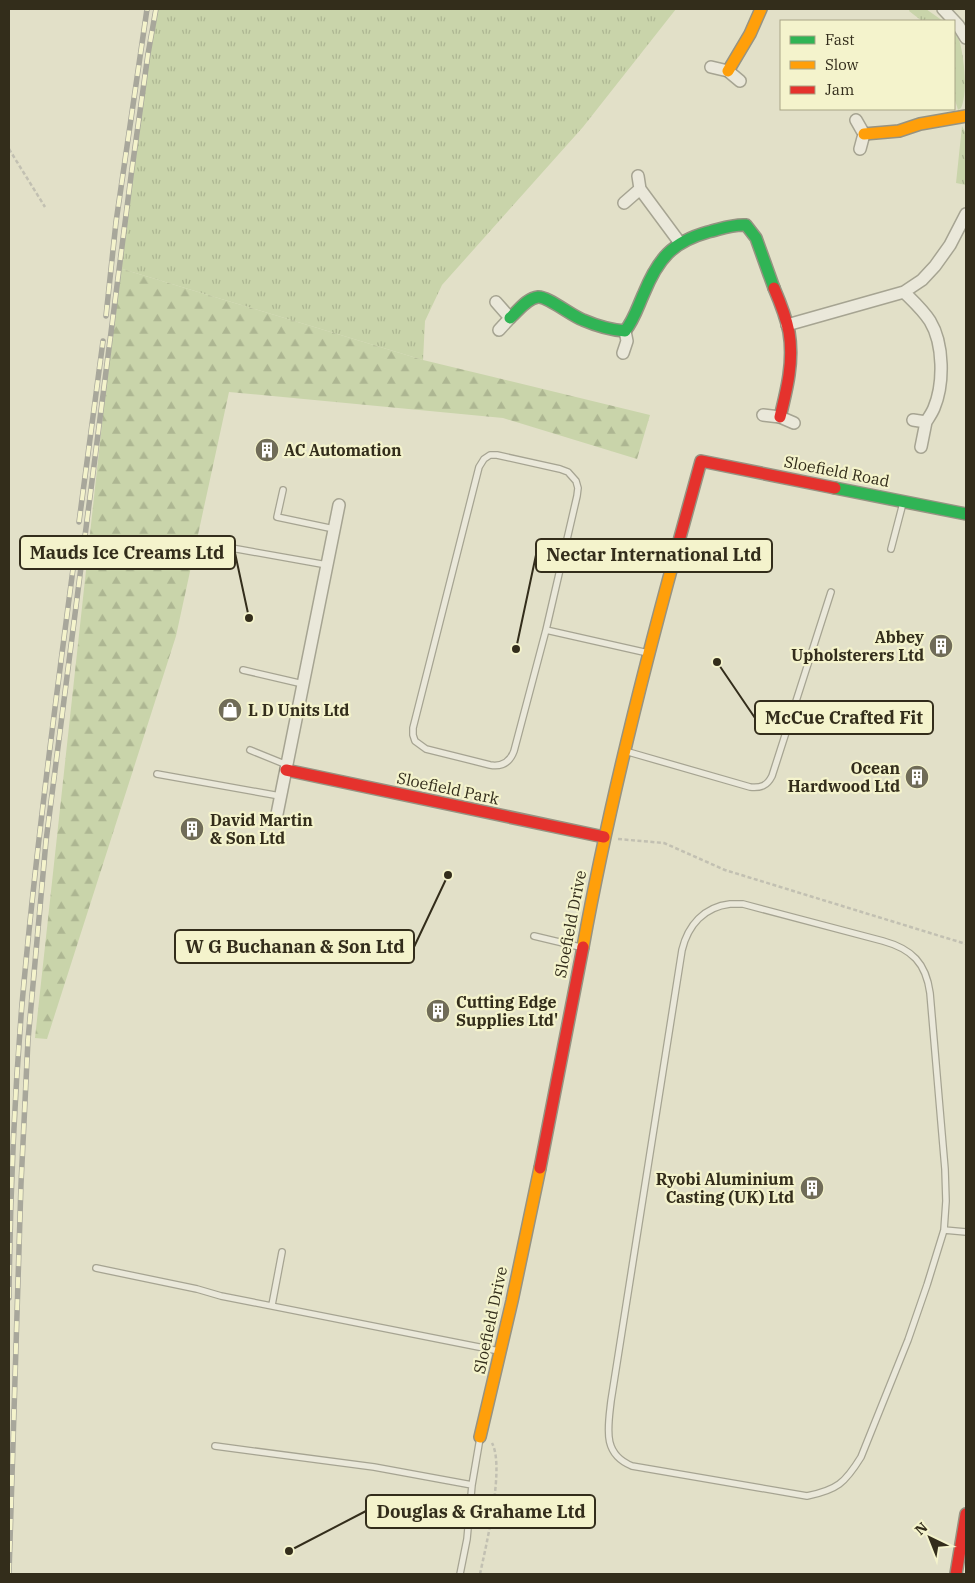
<svg xmlns="http://www.w3.org/2000/svg" width="975" height="1583" font-family="'IBM Plex Serif',serif">
<style>
.grass{fill:url(#grass-tufts)}
.forest{fill:url(#forest-firs)}
.lines{fill:none;stroke-linecap:round;stroke-linejoin:round}
.lane-casing{stroke:#a6a492;stroke-width:8}
.street-casing{stroke:#a6a492;stroke-width:14}
.fast-casing{stroke:#969382;stroke-width:14}
.slow-casing{stroke:#969382;stroke-width:14}
.jam-casing{stroke:#969382;stroke-width:14}
.path{stroke:#c2c0b2;stroke-width:2.5;stroke-dasharray:4 2.5;stroke-linecap:butt}
.lane{stroke:#eae8da;stroke-width:5.5}
.street{stroke:#eae8da;stroke-width:11}
.fast{stroke:#30b455;stroke-width:11}
.slow{stroke:#ff9f0a;stroke-width:11}
.jam{stroke:#e5322d;stroke-width:11}
.rail-casing{stroke:#a8a79b;stroke-width:5.5}
.rail{stroke:#f4f3cc;stroke-width:4;stroke-dasharray:11;stroke-linecap:butt}
.labels{text-anchor:middle;stroke-width:4.5;stroke-linejoin:round;paint-order:stroke}
.poi-label{font-size:16px;font-weight:bold;fill:#332d1b;stroke:#f4f3cc;text-anchor:start}
.street-label{font-size:16px;fill:#332d1b;stroke:#f4f3cc}
.leader{fill:none;stroke:#332d1b;stroke-width:2}
.callout-dot{fill:#332d1b;stroke:#f4f3cc;stroke-width:2}
.callout{fill:#f4f3cc;stroke:#332d1b;stroke-width:2}
.callout-label{font-size:18px;text-anchor:middle;font-weight:bold;fill:#332d1b}
</style>
<defs>
<pattern id="grass-tufts" width="24" height="20" patternUnits="userSpaceOnUse" patternTransform="scale(1.25)"><rect width="24" height="20" fill="#c9d4aa"/><path d="M3 7l-1-3M5 7V3M7 7l1-3M15 17l-1-3M17 17v-4M19 17l1-3" fill="none" stroke="#adb692"/></pattern>
<pattern id="forest-firs" width="22" height="20" patternUnits="userSpaceOnUse" patternTransform="scale(1.25)"><rect width="22" height="20" fill="#c9d4aa"/><path d="M5 1l3.5 6h-7zM16 11l3.5 6h-7z" fill="#adb692"/></pattern>
</defs>
<rect width="100%" height="100%" fill="#e2e0c8"/>
<path class="grass" d="M156,9H676L583,127L442,285L425,321L423,360L119,268L148,54Z
M910,9H926L943,21H922L909,11Z
M954,32C956,35 959,39 960,43C964,58 968,93 961,108L958,110L954,97Z
M962,126L965,132L966,185L956,183Z"/>
<path class="forest" d="M119,268L423,360L650,415L637,459L503,418L229,392L176,636L47,1039L35,1038Z"/>
<g class="lines">
<g class="lane-casing">
<path id="lane" d="M283,490L277,517L334,529
M226,547L327,565
M891,549L903,503
M546,630L577,496L578,488L576,481L568,472L560,469L497,455H490L484,459L479,467L413,728V735L415,741L426,749L490,765C502,767 510,762 514,751L546,630L648,653
M243,670L303,684
M250,750L287,765
M625,751L750,787C761,788 767,786 772,776L831,592
M157,774L280,796
M730,904H743L883,941C912,949 926,963 930,993L945,1169L946,1201L944,1230L927,1285L908,1340L861,1457C845,1483 837,1490 807,1496L632,1466C602,1454 608,1428 611,1401L682,950C688,925 704,907 730,904Z
M534,936L580,947
M944,1230L966,1232
M96,1268L197,1289L221,1296L499,1351
M272,1305L282,1252
M215,1446L374,1467L472,1485
M460,1574L467,1539L472,1485L480,1438"/>
</g>
<g class="street-casing">
<path id="street" d="M943,9L958,25L966,38
M711,67L728,71L740,81
M856,120L864,134L860,149
M640,189L680,243
M624,203L640,189L638,176
M904,292C913,301 923,310 930,321C944,344 944,384 934,408C932,413 929,417 926,422
M496,302L510,318L499,330
M787,325L904,292L922,280L935,266L950,245L966,214
M623,353L627,341L625,331
M763,415L780,417L794,423
M913,420L926,422L921,447
M276,819L339,505"/>
</g>
<g class="fast-casing">
<path id="fast" d="M510,318C518,311 527,298 538,297C547,296 572,316 583,320C597,326 610,330 625,331C634,320 638,306 644,293C658,259 672,242 708,232C721,229 732,224 746,225L756,238L774,288
M835,488L966,514"/>
</g>
<g class="slow-casing">
<path id="slow" d="M728,71L750,34L761,9
M864,134L899,131L920,124L966,116
M583,947C607,814 640,683 676,552
M480,1437L512,1301L540,1168"/>
</g>
<g class="jam-casing">
<path id="jam" d="M774,288C780,302 786,317 789,332C794,361 787,389 780,417
M676,552L701,461L835,488
M286,770L604,837
M540,1168L583,947
M956,1574L966,1514"/>
</g>
<path class="path" d="M9,149L45,207
M618,839L664,843L725,870L966,944
M480,1574C486,1546 505,1467 492,1443"/>
<use href="#lane" class="lane"/>
<use href="#street" class="street"/>
<use href="#fast" class="fast"/>
<use href="#slow" class="slow"/>
<use href="#jam" class="jam"/>
<g class="rail-casing">
<path id="rail" d="M106,316L116,222L147,9
M79,522L103,341
M9,1298C10,1200 14,1102 22,1004C35,858 54,714 73,569
M9,1574L21,1184L28,1040L46,841L131,176L148,54L156,9"/>
</g>
<use href="#rail" class="rail"/>
</g>
<defs>
<g id="building-disc" transform="scale(1.25)"><circle r="9.5" fill="#706c58" stroke="#f4f3cc"/><path d="M-4-6H4V6H1V3H-1V6H-4ZM-2.5-4.3h1.7v1.8h-1.7ZM.8-4.3h1.7v1.8H.8ZM-2.5-1h1.7V.8h-1.7ZM.8-1h1.7V.8H.8Z" fill="#fff"/></g>
<g id="shop-disc" transform="scale(1.25)"><circle r="9.5" fill="#706c58" stroke="#f4f3cc"/><path d="M-5-2.5h2.3a2.7 3.5 0 0 1 5.4 0H5L5.5 6h-11ZM-1.5-2.5h3a1.5 2.3 0 0 0-3 0Z" fill="#fff"/></g>
</defs>
<g fill-rule="evenodd">
<use href="#building-disc" x="267" y="450"/>
<use href="#building-disc" x="941" y="646"/>
<use href="#shop-disc" x="230" y="710"/>
<use href="#building-disc" x="917" y="777"/>
<use href="#building-disc" x="192" y="829"/>
<use href="#building-disc" x="438" y="1011"/>
<use href="#building-disc" x="812" y="1188"/>
</g>
<g class="labels">
<g class="poi-label">
<text x="284" y="456">AC Automation</text>
<text x="924" y="643" text-anchor="end">Abbey<tspan x="924" dy="18">Upholsterers Ltd</tspan></text>
<text x="248" y="716">L D Units Ltd</text>
<text x="900" y="774" text-anchor="end">Ocean<tspan x="900" dy="18">Hardwood Ltd</tspan></text>
<text x="210" y="826">David Martin<tspan x="210" dy="18">&amp; Son Ltd</tspan></text>
<text x="456" y="1008">Cutting Edge<tspan x="456" dy="18">Supplies Ltd'</tspan></text>
<text x="794" y="1185" text-anchor="end">Ryobi Aluminium<tspan x="794" dy="18">Casting (UK) Ltd</tspan></text>
</g>
<g class="street-label">
<text transform="translate(837 471) rotate(11)" y="6">Sloefield Road</text>
<text transform="translate(448 788) rotate(12)" y="6">Sloefield Park</text>
<text transform="translate(570 924) rotate(-79)" y="6">Sloefield Drive</text>
<text transform="translate(490 1320) rotate(-78)" y="6">Sloefield Drive</text>
</g>
</g>
<path class="leader" d="M249 618L235 553M516 649L536 555M717 662L755 718M448 875L414 947M289 1551L366 1511"/>
<g class="callout-dot">
<circle cx="249" cy="618" r="5"/>
<circle cx="516" cy="649" r="5"/>
<circle cx="717" cy="662" r="5"/>
<circle cx="448" cy="875" r="5"/>
<circle cx="289" cy="1551" r="5"/>
</g>
<g class="callout">
<rect x="20" y="536" width="215" height="33" rx="5"/>
<rect x="536" y="539" width="236" height="33" rx="5"/>
<rect x="755" y="701" width="178" height="33" rx="5"/>
<rect x="175" y="930" width="239" height="33" rx="5"/>
<rect x="366" y="1495" width="229" height="33" rx="5"/>
</g>
<g class="callout-label">
<text x="127" y="559">Mauds Ice Creams Ltd</text>
<text x="654" y="561">Nectar International Ltd</text>
<text x="844" y="724">McCue Crafted Fit</text>
<text x="295" y="953">W G Buchanan &amp; Son Ltd</text>
<text x="481" y="1518">Douglas &amp; Grahame Ltd</text>
</g>
<rect width="975" height="1583" fill="none" stroke="#332d1b" stroke-width="20"/>
<rect x="780" y="20" width="175" height="90" fill="#f4f3cc" stroke="#a7a485"/>
<rect x="790" y="36" width="25" height="8" fill="#30b455" stroke="#a7a485"/>
<text x="825" y="45" font-size="15" fill="#332d1b">Fast</text>
<rect x="790" y="61" width="25" height="8" fill="#ff9f0a" stroke="#a7a485"/>
<text x="825" y="70" font-size="15" fill="#332d1b">Slow</text>
<rect x="790" y="86" width="25" height="8" fill="#e5322d" stroke="#a7a485"/>
<text x="825" y="95" font-size="15" fill="#332d1b">Jam</text>
<g transform="translate(930 1538) rotate(317)" stroke="#f4f3cc" stroke-width="4" paint-order="stroke">
<path d="M0-4L9 19L0 12L-9 19Z" fill="#332d1b"/>
<text y="-8" font-size="14" font-weight="bold" text-anchor="middle" fill="#332d1b">N</text>
</g>
</svg>
